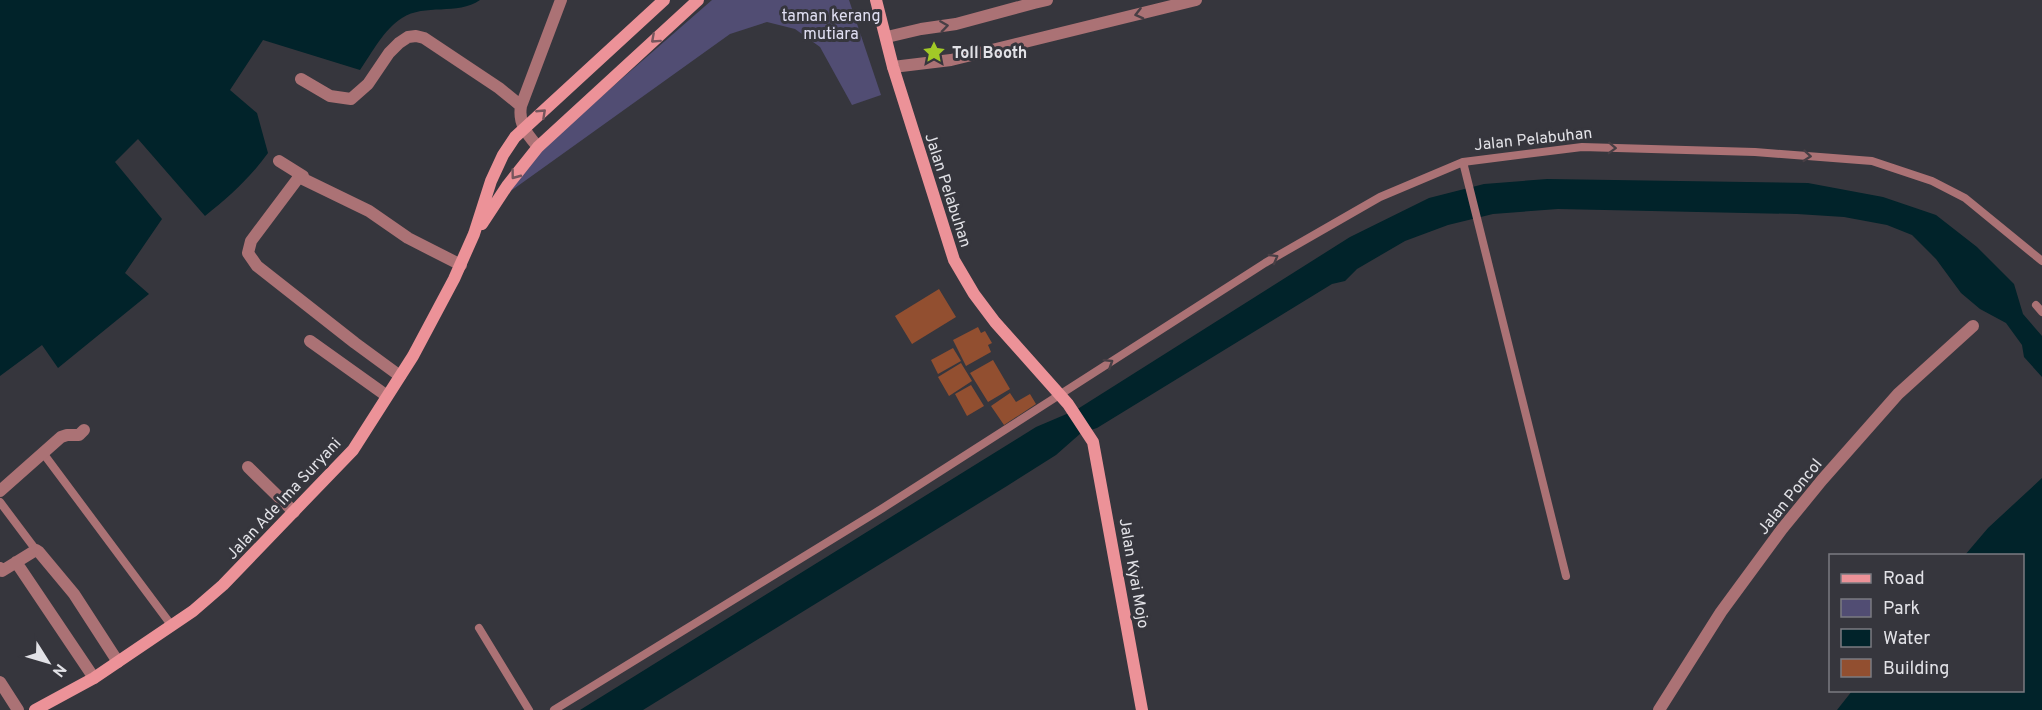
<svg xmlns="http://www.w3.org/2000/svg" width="2042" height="710" font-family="Overpass,sans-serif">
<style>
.green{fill:#514d73}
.water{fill:#01232a}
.building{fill:#924f30}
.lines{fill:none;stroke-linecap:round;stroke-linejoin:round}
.lane{stroke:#ab7275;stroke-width:8}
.street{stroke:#ab7275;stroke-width:12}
.secondary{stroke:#ec9298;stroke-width:12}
.oneway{stroke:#483f45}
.oneway2{stroke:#76565d}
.labels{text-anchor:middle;stroke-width:6;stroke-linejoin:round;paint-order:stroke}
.park-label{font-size:16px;fill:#e0dff2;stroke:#36363d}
.poi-label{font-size:16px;font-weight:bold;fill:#e2e2e7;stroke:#36363d;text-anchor:start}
.street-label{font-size:16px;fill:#e2e2e7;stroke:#36363d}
</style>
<rect width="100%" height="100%" fill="#36363d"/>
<path class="green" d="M712,0H849L881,95L852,105L820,47L795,29L767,22L730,34L508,193L540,150Z"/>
<path class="water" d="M0,0H480C457,16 425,3 402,18C384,29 372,53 360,70L263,40L230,90L257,113L268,153C250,178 229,197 205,216L138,139L115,162L162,219L125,273L149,294L58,368L42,345L0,376Z
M1547,179L1808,183L1883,197L1936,215L1977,247L2014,284L2023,314L2042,336V377L2024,357L2022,345L2006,323L1980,309L1961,293L1936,259L1912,235L1887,225L1844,217L1797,214L1558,209L1493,214L1448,225L1405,241L1357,269L1345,281L1332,284L1097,428L1081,433L1056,455L1007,486L643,710H580L1036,427L1076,410L1350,237L1429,198L1484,184Z
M2042,478V710H1837L1852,691L2022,690V556L1965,555L1988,528Z"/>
<path class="building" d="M939,289L956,317L912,344L895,316Z
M978,327L981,333L985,331L992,343L988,345L991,352L966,366L953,340Z
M953,348L961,361L938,374L931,360Z
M993,360L1010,389L988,402L970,373Z
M961,363L972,381L949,396L938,377Z
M971,385L984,406L967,416L955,394Z
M1010,393L1016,402L1030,394L1036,404L1004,425L991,406Z"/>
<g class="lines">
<path class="lane" d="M1463,162L1566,576
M2036,305L2042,312
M43,453L172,626
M0,502L36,550
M479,628L529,710
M554,710L883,508L1265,263L1380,197L1463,162L1582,147L1755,152L1872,161L1932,181L1965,198L2042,261"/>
<path class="street" d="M1034,3L1047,0
M887,37L921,29L956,24L1034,3L1033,0
M893,67L951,60L1196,0
M301,79L330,96L351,99L368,84L389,53L399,43L408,37L416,36L424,38L499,88L521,106C518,124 527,134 538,147
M521,106L561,0
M279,161L303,176L302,177
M310,341L387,396
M400,376L355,343L257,266L248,253L251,241L299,177L369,211L408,238L461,265
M248,467L294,512
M0,491L61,437L67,435H79L84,430
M16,562L94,678
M0,568L2,571L36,550L39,552L74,594L118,662
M0,682L18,710
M1659,710L1721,612L1782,529L1822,480L1898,394L1973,326"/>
<path class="secondary" d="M876,0L893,67L954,260L974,294L995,322L1068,404L1093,442L1142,710
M482,224L507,186L538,147L698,0
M35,710L94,678L193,611L223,585L353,450L413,356L454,279L474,234L491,181L503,155L515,137L664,0"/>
</g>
<defs><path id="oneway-chevron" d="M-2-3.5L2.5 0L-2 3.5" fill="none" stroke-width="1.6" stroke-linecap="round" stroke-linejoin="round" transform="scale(1.5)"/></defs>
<g class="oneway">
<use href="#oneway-chevron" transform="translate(1139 14) rotate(166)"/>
<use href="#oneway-chevron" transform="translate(944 26) rotate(-8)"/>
<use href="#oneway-chevron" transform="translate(1612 148) rotate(2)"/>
<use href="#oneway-chevron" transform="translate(1807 156) rotate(5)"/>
<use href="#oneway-chevron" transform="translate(1274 258) rotate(-30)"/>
<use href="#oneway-chevron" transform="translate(1109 363) rotate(-32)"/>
</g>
<g class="oneway2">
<use href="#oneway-chevron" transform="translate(655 39) rotate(138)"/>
<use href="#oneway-chevron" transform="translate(542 113) rotate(-43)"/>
<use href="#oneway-chevron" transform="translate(515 175) rotate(127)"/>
</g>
<defs>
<g id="sight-bare" transform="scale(1.8)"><path d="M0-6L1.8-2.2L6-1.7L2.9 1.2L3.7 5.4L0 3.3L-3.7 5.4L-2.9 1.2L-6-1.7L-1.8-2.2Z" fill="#a2c927" stroke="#36363d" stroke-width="2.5" paint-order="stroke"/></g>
</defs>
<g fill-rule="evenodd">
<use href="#sight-bare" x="934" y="52"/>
</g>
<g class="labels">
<g class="park-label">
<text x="831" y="21">taman kerang<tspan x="831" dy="18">mutiara</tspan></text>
</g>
<g class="poi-label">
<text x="952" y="58">Toll Booth</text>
</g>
<g class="street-label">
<text transform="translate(1533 138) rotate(-6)" y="6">Jalan Pelabuhan</text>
<text transform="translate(949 190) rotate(72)" y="6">Jalan Pelabuhan</text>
<text transform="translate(1789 496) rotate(-51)" y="6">Jalan Poncol</text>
<text transform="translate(283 498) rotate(-47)" y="6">Jalan Ade Ima Suryani</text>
<text transform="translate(1135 573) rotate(80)" y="6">Jalan Kyai Mojo</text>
</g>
</g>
<rect x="1829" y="554" width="195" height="138" fill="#36363d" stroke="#7b7b81" stroke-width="1.5"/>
<rect x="1841" y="574" width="30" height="9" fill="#ec9298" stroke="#7b7b81" stroke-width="1.5"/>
<text x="1883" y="584" font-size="18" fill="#e2e2e7">Road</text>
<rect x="1841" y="599" width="30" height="18" fill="#514d73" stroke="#7b7b81" stroke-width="1.5"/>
<text x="1883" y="614" font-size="18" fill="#e2e2e7">Park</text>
<rect x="1841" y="629" width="30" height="18" fill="#01232a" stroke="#7b7b81" stroke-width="1.5"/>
<text x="1883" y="644" font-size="18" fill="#e2e2e7">Water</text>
<rect x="1841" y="659" width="30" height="18" fill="#924f30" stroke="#7b7b81" stroke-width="1.5"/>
<text x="1883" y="674" font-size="18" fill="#e2e2e7">Building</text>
<g transform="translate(48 662) rotate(127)" stroke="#36363d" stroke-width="4.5" paint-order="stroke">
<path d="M0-4.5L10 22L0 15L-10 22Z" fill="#e2e2e7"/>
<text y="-9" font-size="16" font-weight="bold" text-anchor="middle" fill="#e2e2e7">N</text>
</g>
</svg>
